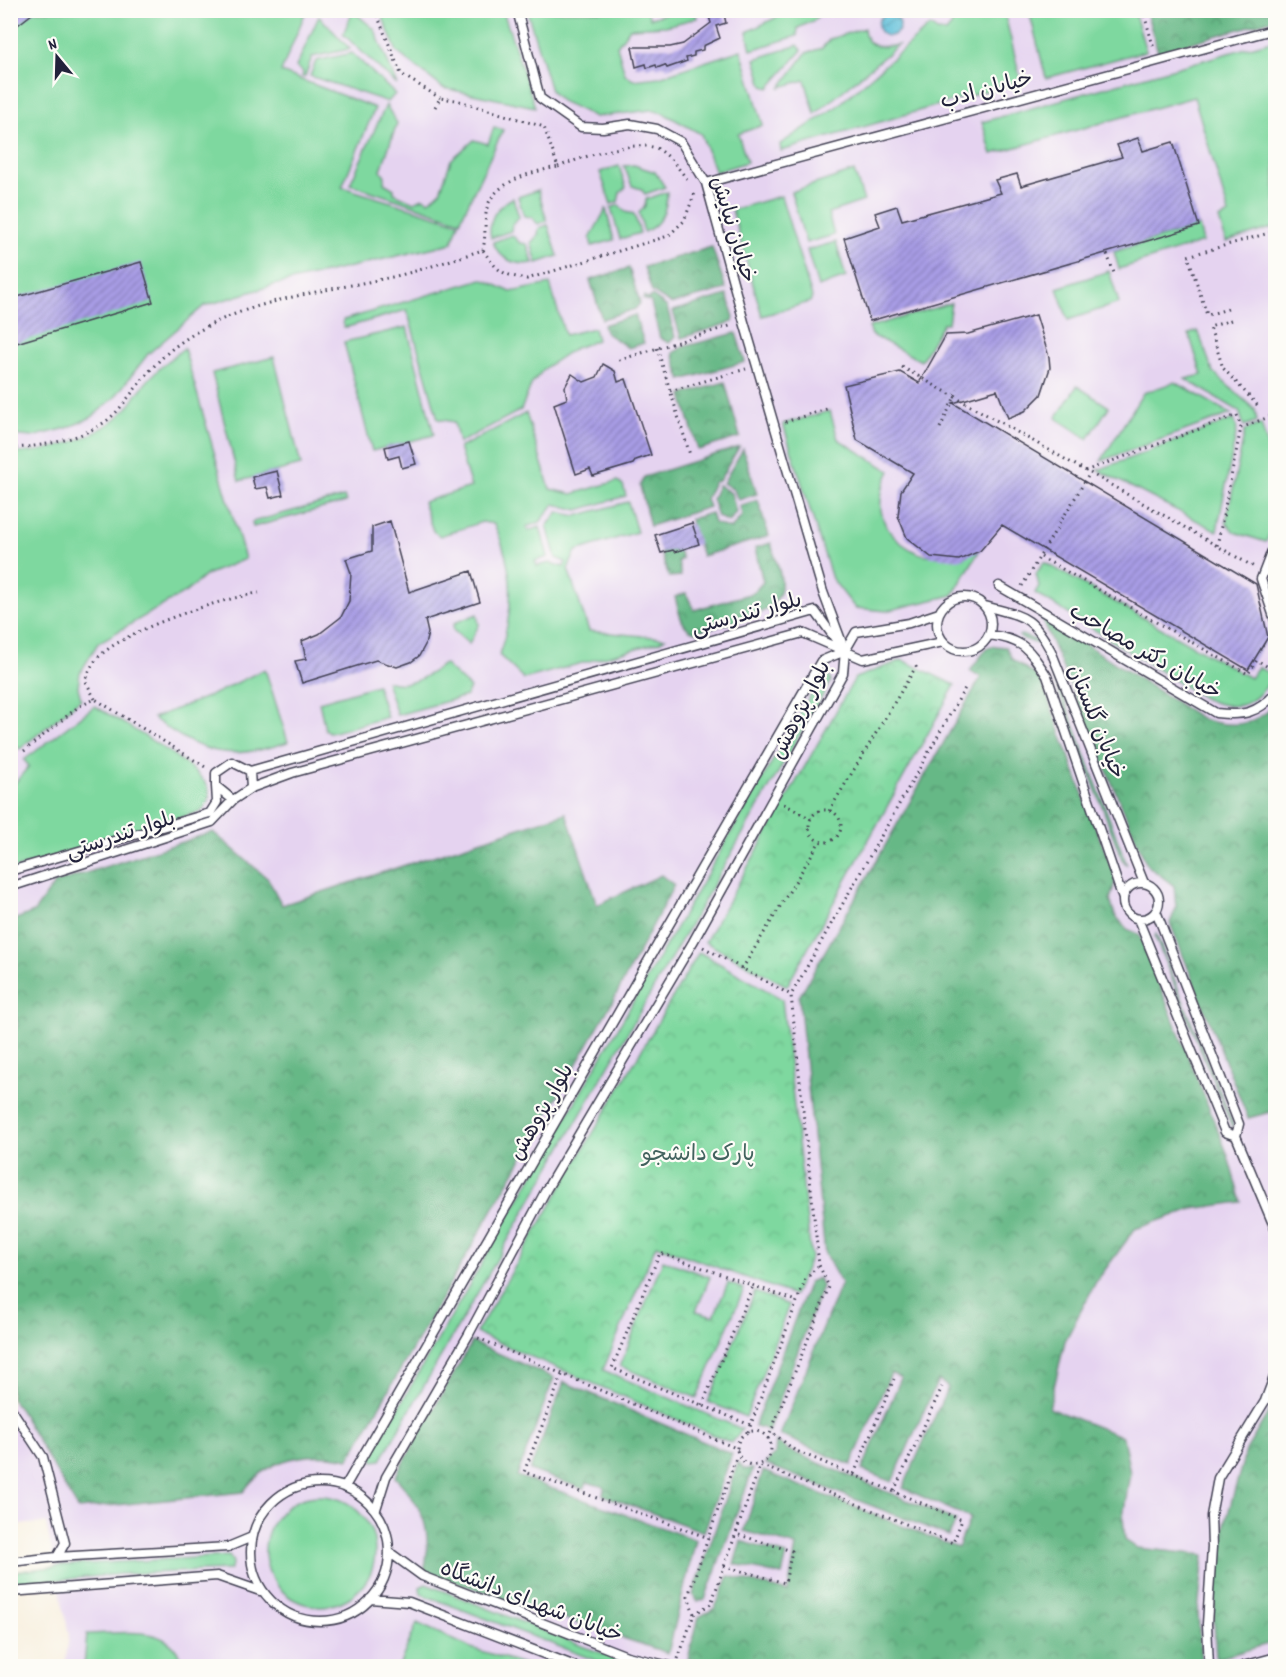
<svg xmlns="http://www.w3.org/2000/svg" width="1286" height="1677" font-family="Dekko,'Playpen Sans Arabic',sans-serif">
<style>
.built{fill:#e5d3f0}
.grass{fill:#7ed89f;stroke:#507d6d;stroke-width:1.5}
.forest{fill:url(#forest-crowns);stroke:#446d60;stroke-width:1.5}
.park{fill:url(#park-crowns);stroke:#507d6d;stroke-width:1.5}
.water{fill:url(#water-waves);stroke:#3e708a;stroke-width:1.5}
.building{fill:url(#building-hatch)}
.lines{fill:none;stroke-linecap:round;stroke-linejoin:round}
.lane-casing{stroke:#424153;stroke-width:11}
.path{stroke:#424153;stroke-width:3;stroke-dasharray:1.5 4.5;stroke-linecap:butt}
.lane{stroke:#fff;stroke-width:8}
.path-bridge{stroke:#424153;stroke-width:3;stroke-dasharray:1.5 4.5;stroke-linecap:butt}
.labels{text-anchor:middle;stroke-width:4.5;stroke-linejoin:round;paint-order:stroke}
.street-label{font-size:22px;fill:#22223b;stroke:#fdfcf7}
.park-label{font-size:22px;fill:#42625e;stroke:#fdfcf7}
</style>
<defs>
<pattern id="forest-crowns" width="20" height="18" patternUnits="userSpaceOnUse" patternTransform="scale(1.5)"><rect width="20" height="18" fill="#66b886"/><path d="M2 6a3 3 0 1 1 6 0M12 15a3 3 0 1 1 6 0" fill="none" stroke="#54956f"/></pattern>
<pattern id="park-crowns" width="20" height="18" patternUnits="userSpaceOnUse" patternTransform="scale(1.5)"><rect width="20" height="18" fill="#7ed89f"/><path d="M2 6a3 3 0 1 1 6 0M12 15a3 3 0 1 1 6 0" fill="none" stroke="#6db98a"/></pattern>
<pattern id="water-waves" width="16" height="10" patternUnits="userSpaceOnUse" patternTransform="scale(1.5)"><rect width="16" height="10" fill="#5bbed9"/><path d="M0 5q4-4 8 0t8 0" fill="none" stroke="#4b9ab1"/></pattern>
<pattern id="building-hatch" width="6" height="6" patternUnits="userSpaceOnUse" patternTransform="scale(1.5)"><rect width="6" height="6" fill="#a89ce5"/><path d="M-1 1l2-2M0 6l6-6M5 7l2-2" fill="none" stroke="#887fbb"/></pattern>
</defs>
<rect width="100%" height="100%" fill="#fdfcf7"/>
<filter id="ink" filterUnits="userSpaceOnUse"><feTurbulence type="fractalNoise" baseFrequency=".0167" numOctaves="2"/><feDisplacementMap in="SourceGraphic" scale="12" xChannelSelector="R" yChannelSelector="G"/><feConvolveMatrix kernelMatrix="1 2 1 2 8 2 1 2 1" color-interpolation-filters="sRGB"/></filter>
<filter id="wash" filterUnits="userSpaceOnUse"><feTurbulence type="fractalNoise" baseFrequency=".008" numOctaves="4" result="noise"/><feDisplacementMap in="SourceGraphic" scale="24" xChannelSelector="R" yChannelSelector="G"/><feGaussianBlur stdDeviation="1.35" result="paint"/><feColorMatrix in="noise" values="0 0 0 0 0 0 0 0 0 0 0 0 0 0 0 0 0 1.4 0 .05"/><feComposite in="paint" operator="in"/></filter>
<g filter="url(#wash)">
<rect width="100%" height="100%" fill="#f7eedc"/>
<path class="built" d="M11,11H1275V1666H65L69,1635L46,1523L11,1525Z"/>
<path class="grass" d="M791,10L821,11L815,20L798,28L797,36L751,50L747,32Z
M10,11H306L281,72L375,108L342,187L459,223L452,243L274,285L204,306L148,354L115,397L92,417L67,428L32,437L11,435Z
M353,11L375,30L397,85L343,34Z
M380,11H503L535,107L443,88L397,52Z
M527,11H647L650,18L676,11H695L697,18L666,26L630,28L617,46L625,74L633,80L659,77L741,50L763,125L738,134L747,162L715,172L701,134L663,113L651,110L595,117L561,101L551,91Z
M946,11H1004L1021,81L781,151L780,144L835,108L930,26L937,31L946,32L952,25L951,17Z
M1029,11H1134L1146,51L1046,78Z
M319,16L350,49L312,57L305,77H302L303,72L296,67Z
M864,28C865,49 882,48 898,45L815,114L805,80L781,87L806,53L822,48L830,39Z
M1275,40V227L1226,242L1219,219L1229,214L1194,97L992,154L982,122Z
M798,45L802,50L769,88L763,86L755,59Z
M352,53L395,94L388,102L310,76L316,61Z
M386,105L397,123L381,170L385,176L384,183L394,189V193L414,202L423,198L429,201L440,192L451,160L474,140L488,144L494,127L503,130L460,221L350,184Z
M634,165L655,172L665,187L645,194L641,189L632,186L624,166Z
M619,166L626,187L620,193L618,202L611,204L600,172Z
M854,171L864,201L828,213L834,235L806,243L791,192Z
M538,190L547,221L538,224L531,217L524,216L518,197Z
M667,192C667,209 661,225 644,232L639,213L645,206L646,199Z
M781,196L812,297L810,302L762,316L732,210Z
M513,198L519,217L512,224L511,231L491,238C487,220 497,205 513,198Z
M619,205L625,212L634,214L640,233L620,239L611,208Z
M606,209L614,240L592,246L590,238Z
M548,225L558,256L537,263L531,243L538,235L539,228Z
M1199,226L1203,242L1119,269L1114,252Z
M512,235L520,243L527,244L533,263C515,266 499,259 493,242Z
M836,242L846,277L818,287L807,250Z
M1109,271L1119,303L1068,320L1057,288Z
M482,279L511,292L550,284L565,335L594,328L597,340L573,349L545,368L532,383L521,410L459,443L454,422L438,419L407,310L344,328L343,320Z
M951,303L948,323H943L921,361L872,335L869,327Z
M407,327L434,435L372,451L344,342Z
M1198,331L1213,372L1255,410L1257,421L1244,426L1239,411L1185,379L1202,375L1189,334Z
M184,348L245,559L206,575L186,592L98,643L80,673L78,687L81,699L20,749L10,743L11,453C49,453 100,438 126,409C132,404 135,396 140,390C152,374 168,360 184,348Z
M274,357L301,465L239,481L212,373Z
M1175,382L1231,414L1101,461L1143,393Z
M1077,386L1109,407L1088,439L1056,418Z
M830,411L838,439L890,471C875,499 877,526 904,545C911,550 921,556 930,555C947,553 974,538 991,531L953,595L886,611L855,608L832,579L783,424Z
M526,413L550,489L572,494L617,481L623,485L626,496L578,510L554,504L540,522L526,527L528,531L540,527L548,557L535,561L537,566L550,563L564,567L566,562L556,558L547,526L558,512L576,516L628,502L637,532L576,551L568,569L589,631L665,638L659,642L524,679L499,655C515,609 515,568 494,524L482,522L440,536L433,531L423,502L471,487L459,448Z
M1234,419L1237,429L1217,531L1098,470Z
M1261,424C1273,463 1286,504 1266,542L1234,532L1226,522L1245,430Z
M344,497L346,502L253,527L252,522Z
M1044,562L1250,678L1258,667L1274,676C1254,706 1239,713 1205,699L1035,593L1039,586L1036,574Z
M477,614L479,625L469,644L453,630L454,623Z
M1021,635L1043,643L1127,865L1122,859L1041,645L1021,638L1019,636Z
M444,664L470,688L466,696L397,715L386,681C410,689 426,677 444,664Z
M265,669L288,742C228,762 202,754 153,718L212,695Z
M828,674L831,681L381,1460L374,1461L371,1455L821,677Z
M377,685L387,717L331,733L325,729L319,702Z
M95,706C118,721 204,767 209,790C211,799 207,804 202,811L11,870L10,789L29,766L24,760Z
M1156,934L1233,1124L1232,1127L1155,937Z
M265 1551a55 55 0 1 1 110 0a55 55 0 1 1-110 0Z
M229,1556L233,1562L230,1570L121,1574L15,1584L11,1578L12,1572L67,1565Z
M426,1584L587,1648L642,1666H610L421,1594L420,1587Z
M417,1623L471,1648L530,1666H399Z
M87,1634C123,1634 173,1622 183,1666H84Z"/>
<path class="forest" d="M1146,11H1275V19L1158,52Z
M712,247L726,289L671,304L652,292L644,267Z
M629,268L640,303L635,309L602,319L590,280Z
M727,295L734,317L733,322L681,338L673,311Z
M644,296L648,299L652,296L667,307L675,337L669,343L660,338L652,307L651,302L643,299Z
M635,315L644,343L628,348L605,332L603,325Z
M736,333L745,362L681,380L673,353L683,347Z
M725,382L740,437L698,450L682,395Z
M739,447L719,481L714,482L706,499L709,507L650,526L640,486L644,477Z
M743,449L757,494L738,500L734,490L723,483Z
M718,485L731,493L736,512L729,522L718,517L712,499Z
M758,500L769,536L702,556L690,519L711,513L714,523L731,529L742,515L740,506Z
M771,543C774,557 783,575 781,588C778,618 719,625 695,632C680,628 679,610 675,597L686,593L694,610L753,593L763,582L755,548Z
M673,550L675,552L679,551L682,559L678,561L681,576L669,577L661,553Z
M1040,615L1202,719C1231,728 1252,727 1275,705V1111L1248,1118L1170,923L1176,908L1174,886L1147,865Z
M994,646L1006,647L1012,659L1041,679L1089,811L1116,878L1110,900L1115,915L1127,929L1139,934L1227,1153L1241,1202L1192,1209L1135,1229L1096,1282L1065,1341L1049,1408L1123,1437L1130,1473L1123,1517L1125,1540L1137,1548L1204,1555L1198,1612L1201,1663L1181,1666H732L688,1659L699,1617L715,1608L729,1576L788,1592L796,1546L744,1531L763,1471L958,1548L970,1518L903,1488L948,1387L938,1380L892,1482L862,1470L901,1378L891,1373L851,1465L780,1435L841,1283L825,1254L799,997L981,677L970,671L987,648Z
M566,813L597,905L661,875L674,885L614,999L349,1459C309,1450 268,1457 243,1492L78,1509L20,1410L11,1399L10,1030L18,1026L11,1001V921L34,912L55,883L213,832L268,879L282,905Z
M818,1278L822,1286L768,1432L762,1427H754L809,1282Z
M472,1342L554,1378L517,1476L696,1540L668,1653L424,1572C433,1531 424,1507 395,1477Z
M564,1382L732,1454L704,1532L603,1495L604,1487L587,1482L584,1489L530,1470Z
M1275,1401V1642L1216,1659L1214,1620L1216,1576L1224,1528L1246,1450Z
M776,1441L788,1450L956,1521L949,1536L765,1464L775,1454Z
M738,1463L744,1469H753L705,1599L698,1602L693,1595Z
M741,1541L787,1555L782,1575L734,1564Z"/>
<path class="park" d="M902,660L955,685L787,986L705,942L855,678Z
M699,952L782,999L811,1257L794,1295L656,1245L603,1370L742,1429L732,1443L476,1333Z
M663,1260L710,1277L696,1311L714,1316L728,1283L744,1289L697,1398L620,1366Z
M755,1292L789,1305L746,1417L708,1402Z"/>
<path class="water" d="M878 25a11 11 0 1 1 22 0a11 11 0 1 1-22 0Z"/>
<g id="blocks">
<path class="building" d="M10,10H37L10,31Z
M707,10H723L726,23L716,26L720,38L703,46V50L694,52V56L686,58L687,61L667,68L665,65L657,68L656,65L647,68L646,64L636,67L632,47H670L683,44L711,23Z
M1138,138L1143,151L1173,142L1199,226L870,321L844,238L880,226L875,213L897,206L902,220L1001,193L995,180L1017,174L1021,186L1122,157L1117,145Z
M141,262L153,302L10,345V299Z
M1036,315L1049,357L1050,368L1041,395L1025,411L1008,418L997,390L953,403L1256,584L1268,637L1248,670L1002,525L980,551L959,560L931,557L907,538L898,516L901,491L913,473L857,440L844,385L900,372L919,383L946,335L968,334Z
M603,364L615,371L618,382L626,379L651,455L636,460L633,464L593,476L590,469L576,474L554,404L567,399L565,387L572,374L584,382L597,377Z
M409,441L416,464L402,468L399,456L388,459L385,447Z
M277,471L283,495L270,498L267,487L255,489L252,477Z
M390,521L409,592L471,571L480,602L425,620L428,633L425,645L419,656L411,662L397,667L376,660L302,683L295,661L306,659L302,641L319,634L341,617L349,601L351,573L346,559L372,551V527Z
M692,523L699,544L675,552L673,550L661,553L655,535Z"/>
</g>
</g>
<g filter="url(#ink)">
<use href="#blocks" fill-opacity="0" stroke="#424153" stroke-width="1.5"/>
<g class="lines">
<g class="lane-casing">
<path id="lane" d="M517,10L540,98L581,127L603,128L630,124L657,129L681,142L706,183L744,322L823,592L845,651
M706,183L1276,29
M1276,540L1261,579L1276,623
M999,586L1216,713C1243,716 1257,714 1276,693
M937 624a27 27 0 1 1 54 0a27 27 0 1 1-54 0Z
M985,606C1023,617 1031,614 1051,651L1144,883
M989,635C1023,639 1029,649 1047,676L1123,899
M232,762L250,771L251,788L233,800L216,786V773Z
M250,771L815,611L839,644
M251,788L292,773L803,633L863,659L943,642
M10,871L210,813L217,802L216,786
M1123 901a18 18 0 1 1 36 0a18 18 0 1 1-36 0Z
M10,887L212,822L233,800
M1156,911L1239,1124L1236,1136
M1138,919L1225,1132L1236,1136L1276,1231
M10,1407L43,1457L65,1543L57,1557L10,1562
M251 1552a69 69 0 1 1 138 0a69 69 0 1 1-138 0Z
M346,1485L821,661L845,651
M376,1509L386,1477L469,1334L546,1190L693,942L843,673L845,651L856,632L909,623L939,613
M389,1552L422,1576L627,1656L670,1666
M57,1557L228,1547L252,1537
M10,1592L217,1576L260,1591
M370,1599L409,1602L575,1666
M1209,1666L1207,1624L1212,1547L1211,1516L1218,1478L1265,1401L1276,1372
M1243,1666L1276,1657"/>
</g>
<path class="path" d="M375,10L401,74L440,98
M1143,10L1154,49
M435,107L440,98L456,100L544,127L558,167C535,171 494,181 487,208C484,221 486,236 483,250
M558,167C579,158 637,138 658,149C670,156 678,168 687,179
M1107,254L1114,273
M1228,309L1207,315L1188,256L1276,231
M1231,320L1210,327L1223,368L1259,407
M657,348L690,455
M619,360L733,325
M902,367L1086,471
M670,391L746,369
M785,422L830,408
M1241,428L1271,416L1276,417
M10,448C45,447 96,437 119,409C139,385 154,361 180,343C239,300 323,292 392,277C423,270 453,259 483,250C497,271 502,275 527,279L668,236L684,221L696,190
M1085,471L1237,415L1241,428L1217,546
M1041,557L1248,674L1257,660L1276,672
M1022,586L1090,473L1254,567
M95,699L85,680C90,669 94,660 103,653C134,627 219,599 259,593
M24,751L78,707L95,699L207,768
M784,804L811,819
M809 826a16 16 0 1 1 32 0a16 16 0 1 1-32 0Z
M829,811L917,665
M703,947L791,995
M742,969L820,841
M478,1338L738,1449
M562,1375L524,1472L709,1538
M702,1405L753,1286
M750,1425L612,1368L660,1253L797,1301
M737 1448a17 17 0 1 1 34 0a17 17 0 1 1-34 0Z
M748,1432L805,1280L819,1265
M768,1439L829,1287L819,1265L791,995L965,688
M854,1474L894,1379
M894,1491L942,1387
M724,1566L785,1583L792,1551L736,1534
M694,1614L711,1604L760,1465L953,1543L962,1520L794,1450L772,1432
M678,1659L694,1614L688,1596L737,1455"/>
<use href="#lane" class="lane"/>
<path class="path-bridge" d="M940,428L958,390"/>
</g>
</g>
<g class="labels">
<g class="street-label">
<text transform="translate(986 88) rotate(-15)" y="8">خیابان ادب</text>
<text transform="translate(735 229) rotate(73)" y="8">خیابان نیایش</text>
<text transform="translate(746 612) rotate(-15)" y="8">بلوار تندرستی</text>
<text transform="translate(1146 650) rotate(30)" y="8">خیابان دکتر مصاحب</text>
<text transform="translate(799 709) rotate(-63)" y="8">بلوار پژوهش</text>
<text transform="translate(1098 721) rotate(68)" y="8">خیابان گلستان</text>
<text transform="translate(120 833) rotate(-18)" y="8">بلوار تندرستی</text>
<text transform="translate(540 1111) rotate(-60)" y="8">بلوار پژوهش</text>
<text transform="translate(532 1600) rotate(21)" y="8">خیابان شهدای دانشگاه</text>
</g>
<g class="park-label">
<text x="698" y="1160">پارک دانشجو</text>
</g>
</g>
<rect width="1286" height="1677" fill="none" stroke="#fdfcf7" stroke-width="36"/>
<g transform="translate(57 57) rotate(341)" stroke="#fdfcf7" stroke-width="4.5" paint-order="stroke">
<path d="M0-4.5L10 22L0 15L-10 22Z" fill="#22223b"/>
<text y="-9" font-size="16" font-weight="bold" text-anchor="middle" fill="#22223b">N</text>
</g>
</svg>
